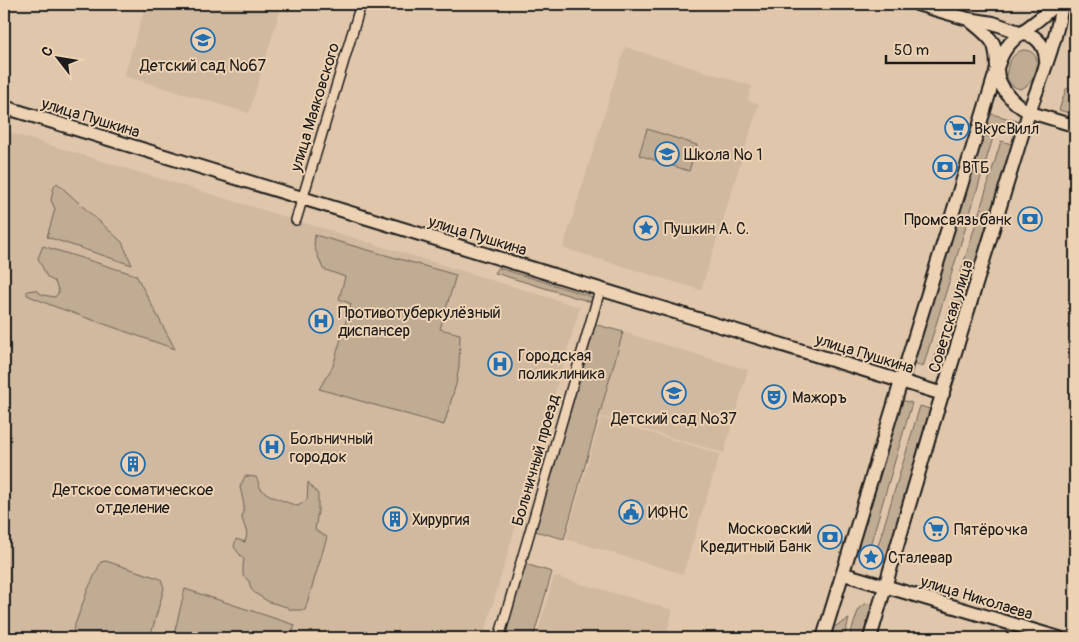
<svg xmlns="http://www.w3.org/2000/svg" width="1079" height="642" font-family="Pangolin,sans-serif">
<style>
.built{fill:#d0b99f}
.green{fill:#c0ab93;stroke:#6e6458}
.lines{fill:none;stroke-linecap:round;stroke-linejoin:round}
.minor-casing{stroke:#1c1c1c;stroke-width:12}
.tertiary-casing{stroke:#1c1c1c;stroke-width:15}
.secondary-casing{stroke:#1c1c1c;stroke-width:16}
.minor{stroke:#edd2b4;stroke-width:9}
.tertiary{stroke:#edd2b4;stroke-width:11}
.secondary{stroke:#edd2b4;stroke-width:12}
.labels{text-anchor:middle;stroke-width:4;stroke-linejoin:round;paint-order:stroke}
.poi-label{font-size:16px;fill:#1c1c1c;stroke:#edd2b4;text-anchor:start}
.street-label{font-size:16px;fill:#1c1c1c;stroke:#edd2b4}
</style>
<rect width="100%" height="100%" fill="#e0c7ab"/>
<filter id="ink" filterUnits="userSpaceOnUse"><feTurbulence type="fractalNoise" baseFrequency=".02" numOctaves="2"/><feDisplacementMap in="SourceGraphic" scale="10" xChannelSelector="R" yChannelSelector="G"/><feConvolveMatrix kernelMatrix="1 2 1 2 8 2 1 2 1" color-interpolation-filters="sRGB"/></filter>
<g filter="url(#ink)">
<path class="built" d="M146,4H282L249,113L124,76Z
M625,47L752,86L748,100L759,104L701,290L563,248Z
M4,131L580,307L483,638H4Z
M623,332L748,370L724,453L599,416Z
M601,418L720,454L683,574L566,539Z
M554,576L673,610L665,638H536Z"/>
<path class="green" d="M1023,50C1047,50 1037,85 1020,89C997,84 1008,53 1023,50Z
M1075,85V115L1059,110L1066,89Z
M992,114L1017,121V127L1015,133L987,124L990,115Z
M647,129L697,145L689,171L639,155Z
M983,135L993,138L923,367L913,364Z
M1001,141L1012,144L941,373L931,370Z
M57,183L122,242L132,265L47,237L55,209L51,200L54,186Z
M315,235L456,275L440,329L460,334L459,367L456,384L444,425L319,389L333,366L351,304L339,299L345,277L323,269L314,246Z
M43,246L136,275L175,349L53,306L27,295V291L35,290L43,295L55,297L59,292L55,282L47,277L38,258Z
M499,268L593,297L594,303L495,273L497,269Z
M594,324L623,332L564,539L535,531Z
M901,400L912,403L867,556L856,553Z
M920,406L930,409L885,562L874,559Z
M245,476L256,477C258,480 259,486 261,489C267,496 289,503 298,506L307,500L308,482L318,494V511L315,530L327,537L305,610H291L287,607L269,602L256,594L251,589L249,581L243,576V565L244,560L234,547L236,539L245,542L247,534L242,518L244,505L240,487Z
M106,561L161,579L164,588L150,638H77L73,630L88,589L101,562Z
M525,564L552,572L533,638H503Z
M185,589L295,625L291,638H173Z
M867,603L872,605L862,638H849L859,608Z
M849,619L844,638H831L834,627Z
M4,629L29,638H4Z"/>
<g class="lines">
<g class="minor-casing">
<path id="minor" d="M296,220L361,4
M499,638L600,290"/>
</g>
<g class="tertiary-casing">
<path id="tertiary" d="M1029,112L1075,126"/>
</g>
<g class="secondary-casing">
<path id="secondary" d="M917,4L968,19L993,23L1034,37C1042,43 1046,51 1046,61
M968,19C976,26 987,33 993,43C997,51 997,61 997,70C998,88 1014,104 1029,112
M4,107C317,202 629,301 943,394
M844,574L1059,638
M823,638L906,365L998,65C1000,59 1003,52 1007,47C1019,31 1041,21 1055,4
M870,638L933,424L1029,112C1042,76 1056,42 1062,4"/>
</g>
<use href="#minor" class="minor"/>
<use href="#tertiary" class="tertiary"/>
<use href="#secondary" class="secondary"/>
</g>
</g>
<defs>
<g id="school-ring" transform="scale(1.25)"><circle r="9.5" fill="#edd2b4" stroke="#1f6fb2" stroke-width="1.5"/><path d="M0-5L7-2L0 1L-7-2ZM-4 1L0 2.5L4 1V4Q0 6-4 4Z" fill="#1f6fb2"/></g>
<g id="supermarket-ring" transform="scale(1.25)"><circle r="9.5" fill="#edd2b4" stroke="#1f6fb2" stroke-width="1.5"/><path d="M-6-5.5h2.5l.6 2H6L4.5 2H-2.5L-4.4-4H-6ZM-1.5 3.2a1.3 1.3 0 1 0 .1 0ZM3 3.2a1.3 1.3 0 1 0 .1 0Z" fill="#1f6fb2"/></g>
<g id="bank-ring" transform="scale(1.25)"><circle r="9.5" fill="#edd2b4" stroke="#1f6fb2" stroke-width="1.5"/><path d="M-6-4H6V4H-6ZM0-2.3a2.3 2.3 0 1 0 0 4.6a2.3 2.3 0 1 0 0-4.6Z" fill="#1f6fb2"/></g>
<g id="sight-ring" transform="scale(1.25)"><circle r="9.5" fill="#edd2b4" stroke="#1f6fb2" stroke-width="1.5"/><path d="M0-6L1.8-2.2L6-1.7L2.9 1.2L3.7 5.4L0 3.3L-3.7 5.4L-2.9 1.2L-6-1.7L-1.8-2.2Z" fill="#1f6fb2"/></g>
<g id="hospital-ring" transform="scale(1.25)"><circle r="9.5" fill="#edd2b4" stroke="#1f6fb2" stroke-width="1.5"/><path d="M-5-5h3v3.5h4V-5h3V5h-3V1.5h-4V5h-3Z" fill="#1f6fb2"/></g>
<g id="theatre-ring" transform="scale(1.25)"><circle r="9.5" fill="#edd2b4" stroke="#1f6fb2" stroke-width="1.5"/><path d="M-5-5.5Q0-4 5-5.5V0Q5 5 0 6Q-5 5-5 0ZM-3.3-2.5H-1v1.5H-3.3ZM1-2.5H3.3v1.5H1ZM-2.8 1Q0 5.5 2.8 1Z" fill="#1f6fb2"/></g>
<g id="building-ring" transform="scale(1.25)"><circle r="9.5" fill="#edd2b4" stroke="#1f6fb2" stroke-width="1.5"/><path d="M-4-6H4V6H1V3H-1V6H-4ZM-2.5-4.3h1.7v1.8h-1.7ZM.8-4.3h1.7v1.8H.8ZM-2.5-1h1.7V.8h-1.7ZM.8-1h1.7V.8H.8Z" fill="#1f6fb2"/></g>
<g id="civic-ring" transform="scale(1.25)"><circle r="9.5" fill="#edd2b4" stroke="#1f6fb2" stroke-width="1.5"/><path d="M-.6-6.5H3V-4.5H.6V-3L4-1V1h2V6H-6V1h2V-1L-.6-3ZM-1.2 2.5V6h2.4V2.5Z" fill="#1f6fb2"/></g>
</defs>
<g fill-rule="evenodd">
<use href="#school-ring" x="203" y="40"/>
<use href="#supermarket-ring" x="957" y="128"/>
<use href="#school-ring" x="667" y="154"/>
<use href="#bank-ring" x="945" y="167"/>
<use href="#bank-ring" x="1030" y="219"/>
<use href="#sight-ring" x="646" y="228"/>
<use href="#hospital-ring" x="321" y="321"/>
<use href="#hospital-ring" x="500" y="364"/>
<use href="#school-ring" x="674" y="393"/>
<use href="#theatre-ring" x="774" y="397"/>
<use href="#hospital-ring" x="272" y="447"/>
<use href="#building-ring" x="133" y="464"/>
<use href="#civic-ring" x="631" y="512"/>
<use href="#building-ring" x="395" y="519"/>
<use href="#supermarket-ring" x="936" y="529"/>
<use href="#bank-ring" x="830" y="537"/>
<use href="#sight-ring" x="871" y="557"/>
</g>
<g class="labels">
<g class="poi-label">
<text x="203" y="71" text-anchor="middle">Детский сад №67</text>
<text x="974" y="134">ВкусВилл</text>
<text x="684" y="160">Школа № 1</text>
<text x="962" y="173">ВТБ</text>
<text x="1012" y="225" text-anchor="end">Промсвязьбанк</text>
<text x="664" y="234">Пушкин А. С.</text>
<text x="338" y="318">Противотуберкулёзный<tspan x="338" dy="18">диспансер</tspan></text>
<text x="518" y="361">Городская<tspan x="518" dy="18">поликлиника</tspan></text>
<text x="792" y="403">Мажоръ</text>
<text x="674" y="424" text-anchor="middle">Детский сад №37</text>
<text x="290" y="444">Больничный<tspan x="290" dy="18">городок</tspan></text>
<text x="133" y="495" text-anchor="middle">Детское соматическое<tspan x="133" dy="18">отделение</tspan></text>
<text x="648" y="518">ИФНС</text>
<text x="412" y="525">Хирургия</text>
<text x="812" y="534" text-anchor="end">Московский<tspan x="812" dy="18">Кредитный Банк</tspan></text>
<text x="954" y="535">Пятёрочка</text>
<text x="888" y="563">Сталевар</text>
</g>
<g class="street-label">
<text transform="translate(314 107) rotate(-73)" y="6">улица Маяковского</text>
<text transform="translate(91 117) rotate(17)" y="6">улица Пушкина</text>
<text transform="translate(478 235) rotate(17)" y="6">улица Пушкина</text>
<text transform="translate(950 316) rotate(-73)" y="6">Советская улица</text>
<text transform="translate(865 353) rotate(17)" y="6">улица Пушкина</text>
<text transform="translate(535 460) rotate(-74)" y="6">Больничный проезд</text>
<text transform="translate(977 597) rotate(17)" y="6">улица Николаева</text>
</g>
</g>
<rect width="1079" height="642" fill="none" stroke="#edd2b4" stroke-width="20"/>
<rect x="10" y="10" width="1059" height="622" fill="none" stroke="#1c1c1c" stroke-width="2" filter="url(#ink)"/>
<g transform="translate(58 58) rotate(301)" stroke="#edd2b4" stroke-width="4" paint-order="stroke">
<path d="M0-4L9 19L0 12L-9 19Z" fill="#1c1c1c"/>
<text y="-8" font-size="14" font-weight="bold" text-anchor="middle" fill="#1c1c1c">С</text>
</g>
<path d="M886 55v8h88v-8" fill="none" stroke="#1c1c1c" stroke-width="2.5"/>
<text x="894" y="55" font-size="15" fill="#1c1c1c" stroke="#edd2b4" stroke-width="4" paint-order="stroke">50 m</text>
</svg>
